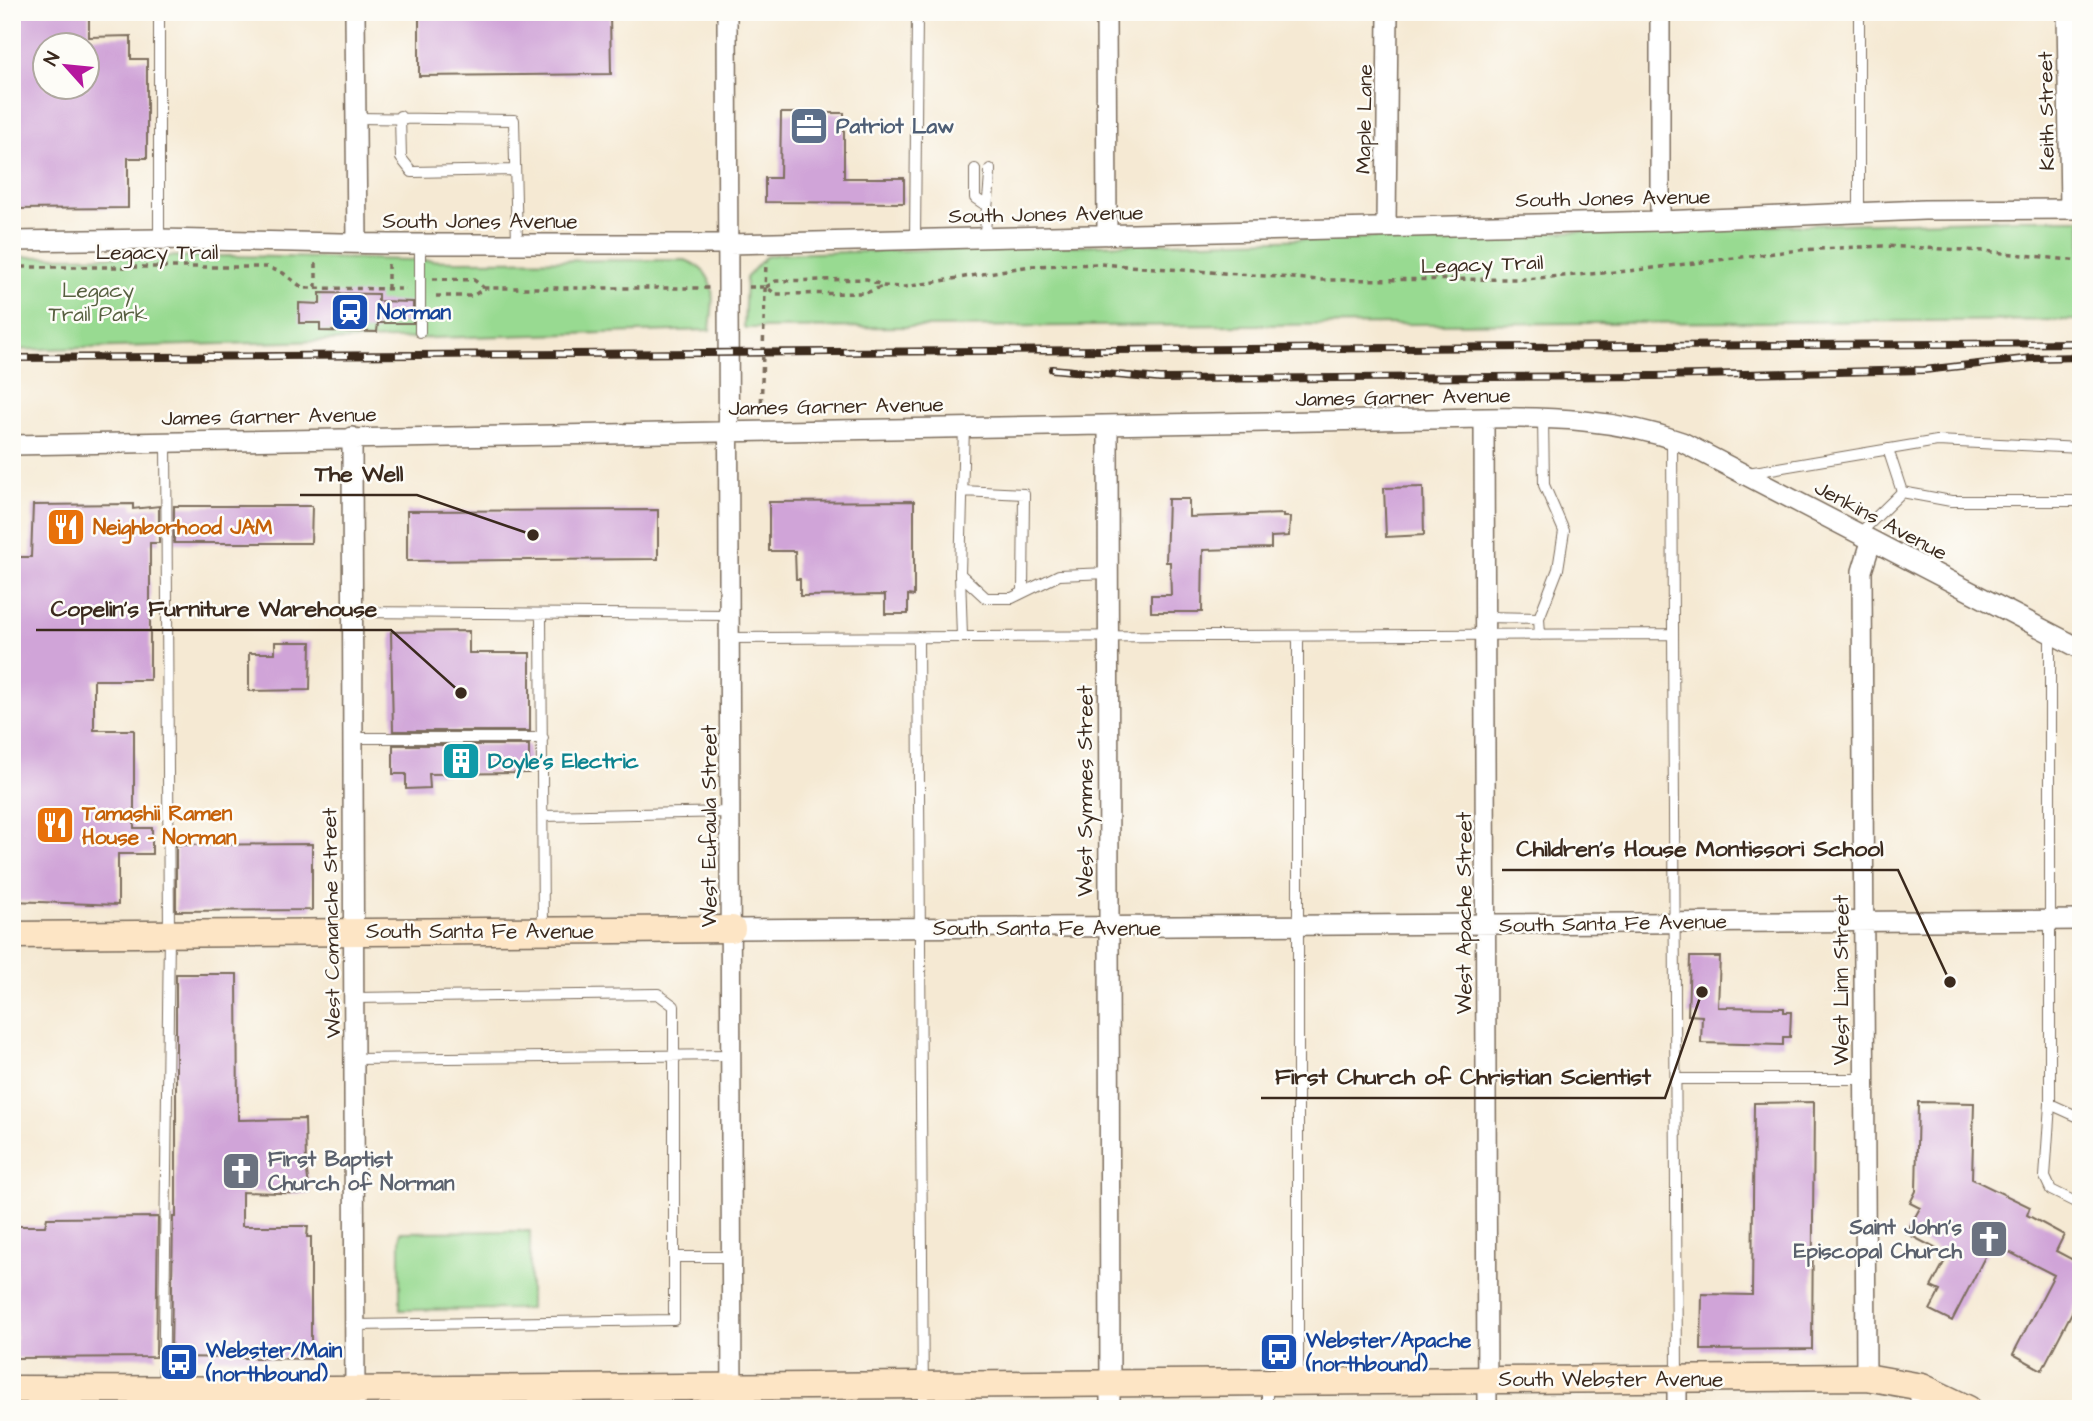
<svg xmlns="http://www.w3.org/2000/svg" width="2093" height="1421" font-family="'Architects Daughter',sans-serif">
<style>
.green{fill:#98da91;stroke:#6a8258;stroke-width:2}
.building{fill:#d0a4d8;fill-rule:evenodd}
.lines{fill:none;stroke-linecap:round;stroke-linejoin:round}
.lane-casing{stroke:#7c6d5d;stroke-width:12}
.street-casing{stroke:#7c6d5d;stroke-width:22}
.secondary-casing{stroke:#7c6d5d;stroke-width:29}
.path{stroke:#7c6d5d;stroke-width:3.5;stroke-dasharray:5 5;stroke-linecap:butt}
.lane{stroke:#fff;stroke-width:10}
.street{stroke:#fff;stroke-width:19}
.secondary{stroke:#fde5c5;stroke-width:26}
.rail-casing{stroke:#3b2a1e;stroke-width:8}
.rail{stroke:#fdfcf7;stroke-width:5;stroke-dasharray:16;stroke-linecap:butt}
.labels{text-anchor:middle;stroke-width:5;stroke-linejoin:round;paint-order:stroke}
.street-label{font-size:21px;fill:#3b2a1e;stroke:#fdfcf7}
.service-label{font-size:21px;font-weight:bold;fill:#4e5e75;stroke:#fdfcf7;text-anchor:start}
.park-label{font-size:21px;fill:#575f40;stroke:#fdfcf7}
.transit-label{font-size:21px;font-weight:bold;fill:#164399;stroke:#fdfcf7;text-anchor:start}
.food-label{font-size:21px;font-weight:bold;fill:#c56008;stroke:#fdfcf7;text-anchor:start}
.culture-label{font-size:21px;font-weight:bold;fill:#0d838f;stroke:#fdfcf7;text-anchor:start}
.worship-label{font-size:21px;font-weight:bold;fill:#5b616d;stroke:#fdfcf7;text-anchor:start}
.leader{fill:none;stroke:#3b2a1e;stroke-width:2.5}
.callout-dot{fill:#3b2a1e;stroke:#fdfcf7;stroke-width:2.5}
.callout-label{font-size:23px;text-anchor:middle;font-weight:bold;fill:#3b2a1e;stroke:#fdfcf7;stroke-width:5;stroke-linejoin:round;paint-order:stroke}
</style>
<rect width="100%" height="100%" fill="#fdfcf7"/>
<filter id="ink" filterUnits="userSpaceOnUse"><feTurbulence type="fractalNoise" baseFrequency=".0143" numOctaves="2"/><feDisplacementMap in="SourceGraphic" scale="14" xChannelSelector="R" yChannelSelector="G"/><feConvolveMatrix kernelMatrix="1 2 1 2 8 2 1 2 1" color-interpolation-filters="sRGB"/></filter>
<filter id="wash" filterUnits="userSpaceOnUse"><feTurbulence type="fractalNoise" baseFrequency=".00686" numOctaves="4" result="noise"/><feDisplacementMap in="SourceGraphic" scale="28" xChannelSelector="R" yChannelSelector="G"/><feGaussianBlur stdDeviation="1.57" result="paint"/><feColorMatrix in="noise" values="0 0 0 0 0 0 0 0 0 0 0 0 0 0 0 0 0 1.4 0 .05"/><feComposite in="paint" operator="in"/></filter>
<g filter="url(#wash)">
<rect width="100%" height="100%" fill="#f5e9d3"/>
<path class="green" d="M2017,219H2081V320L744,328L746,278L765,257L778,254Z
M231,256L456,261L685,260C720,273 713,299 710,330L12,350V257Z
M530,1231V1309L400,1310V1232Z"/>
<g id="blocks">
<path class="building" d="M12,12H89V37L131,36V59H147V158H128V208L12,209ZM46,46H88V88H46Z
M419,12H610L611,74L419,76Z
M781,113H844V178H904V203L765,202V178H780Z
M320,293L378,294V301L413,302V323H378L377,332L320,331V323H299V303L320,304Z
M1423,487L1424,535L1386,537L1384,488Z
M1168,499H1189V517L1283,514V517H1290L1289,536L1271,537V548L1203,550L1202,612H1151V595H1171L1170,562H1166Z
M914,501V596L908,595V614H885V595L800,596V579H796L795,551H769V502Z
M133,504V509L159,506V543H150V680H94V730H134V828H152V854H118V905L13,901L12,557H31L33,505Z
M174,506H312L311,543H174Z
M658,510V559L407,561V511Z
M469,631V653H530V731H393L391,632Z
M275,642H311L310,690L249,691V653H275Z
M393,745H529V773L429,774L430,788L406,789V774H393Z
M312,844V910L176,911V845Z
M1690,957H1720L1718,1007L1784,1008V1012H1791L1790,1037H1783V1045L1701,1043L1702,1016L1688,1015Z
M176,974H237L238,1120L305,1119L306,1165L310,1194L242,1192V1226H308L307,1237H311V1359L171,1357L173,1217H176Z
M1814,1102L1812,1349L1701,1350L1702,1294L1752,1295L1754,1103Z
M1918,1102L1974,1103L1972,1179L2030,1207L2027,1215L2064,1235L2056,1251L2081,1264V1295L2042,1370L2013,1354L2054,1275L1992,1243L1952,1321L1930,1310L1940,1291L1931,1287L1948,1255L1906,1233L1920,1208L1910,1203L1916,1191Z
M158,1217L156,1357L16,1358V1226H45L47,1218Z"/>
</g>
</g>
<g filter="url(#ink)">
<use href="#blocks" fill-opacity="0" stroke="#7c6d5d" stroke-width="2"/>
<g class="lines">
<g class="lane-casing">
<path id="lane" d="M159,12V239
M400,116L401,158L412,172L515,170
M357,118L514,120L517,244
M975,169V198L984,204
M1859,213V12
M985,238C985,214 990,193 990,169
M915,240L917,12
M420,332V244
M964,426L960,574L986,598H1012L1059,575L1108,573
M1672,439L1677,1376
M1888,449L1902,492
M1748,473L1937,441L2081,448
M962,491L1024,494L1023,591
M1858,535L1902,492L1951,501H2081
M960,574L962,637
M352,612L730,615
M541,614L543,930
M1486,617L1539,618
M1540,635L1539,618L1558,569L1564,531L1544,485L1543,417
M918,637L923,1409
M731,638L1673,634
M353,738H543
M543,816L731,812
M354,998L658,994L674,1006V1320L356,1325
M355,1059L732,1055
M1675,1079H1864
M2050,1104V634
M2081,1118L2050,1104L2045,1177L2051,1190L2081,1205
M674,1257H732
M1298,1381V636
M547,1388V1409
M1914,1389L1917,1409
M163,1409L169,934L166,441
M1267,1409V1383"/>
</g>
<g class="street-casing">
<path id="street" d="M355,12L357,243
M727,12L732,1409
M1106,12L1107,235
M1660,12V221
M2067,12L2070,209
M1386,226L1388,12
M12,241L159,239L389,244H729L1660,221L1924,210L2081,209
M1484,418L1487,1409
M1108,426L1110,1409
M352,437L355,1409
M12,445L1484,418C1552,417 1617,419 1682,442L2081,649
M732,929L2081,920
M1866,1377L1862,571L1871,542
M1677,1379V1409"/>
</g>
<g class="secondary-casing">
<path id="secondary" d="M12,935L732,929
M12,1389L332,1390L1866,1377L1922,1387L1968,1409"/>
</g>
<path class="path" d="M12,267H267L283,273L303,288L406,289
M433,279L474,280L484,288
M749,287H766L776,294L866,293L883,286
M766,287L776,281L867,279L883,286L905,287L1030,266L1100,264L1320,280L1524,279L1629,271L1799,250L1882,246L1984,251L2081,261
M316,288V262
M388,289V263
M436,296H473L484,288H710
M761,412L766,262"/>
<use href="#lane" class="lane"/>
<use href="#street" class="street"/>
<use href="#secondary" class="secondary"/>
<g class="rail-casing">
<path id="rail" d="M12,358L2081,343
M1052,369L1160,379L1656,376L1924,370L2033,358L2081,357"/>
</g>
<use href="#rail" class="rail"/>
</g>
</g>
<defs>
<g id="office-square" transform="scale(2.0125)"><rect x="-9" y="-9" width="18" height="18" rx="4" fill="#5c6f8a" stroke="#fdfcf7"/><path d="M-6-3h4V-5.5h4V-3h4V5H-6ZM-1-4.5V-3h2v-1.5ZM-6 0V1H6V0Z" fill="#fff"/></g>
<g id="station-square" transform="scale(2.0125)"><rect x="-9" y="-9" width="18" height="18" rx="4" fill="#1a4fb4" stroke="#fdfcf7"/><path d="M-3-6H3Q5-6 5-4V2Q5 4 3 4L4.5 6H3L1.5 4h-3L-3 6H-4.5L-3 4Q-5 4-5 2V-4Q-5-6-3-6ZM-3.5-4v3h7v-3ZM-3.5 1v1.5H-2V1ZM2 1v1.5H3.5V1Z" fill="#fff"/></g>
<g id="restaurant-square" transform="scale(2.0125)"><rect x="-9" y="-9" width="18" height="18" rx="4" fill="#e8710a" stroke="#fdfcf7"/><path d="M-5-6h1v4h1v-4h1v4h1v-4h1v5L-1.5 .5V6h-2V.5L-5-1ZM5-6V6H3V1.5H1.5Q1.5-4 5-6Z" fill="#fff"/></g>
<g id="building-square" transform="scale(2.0125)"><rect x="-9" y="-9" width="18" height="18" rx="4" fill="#0f9aa8" stroke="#fdfcf7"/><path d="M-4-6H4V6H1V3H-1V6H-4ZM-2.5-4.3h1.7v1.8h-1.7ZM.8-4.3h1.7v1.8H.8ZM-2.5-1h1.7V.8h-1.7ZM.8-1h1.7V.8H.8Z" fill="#fff"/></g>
<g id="church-square" transform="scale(2.0125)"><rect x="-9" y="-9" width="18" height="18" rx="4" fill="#6b7280" stroke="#fdfcf7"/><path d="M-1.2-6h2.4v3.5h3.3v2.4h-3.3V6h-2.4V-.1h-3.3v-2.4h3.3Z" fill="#fff"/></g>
<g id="bus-square" transform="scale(2.0125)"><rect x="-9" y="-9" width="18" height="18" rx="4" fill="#1a4fb4" stroke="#fdfcf7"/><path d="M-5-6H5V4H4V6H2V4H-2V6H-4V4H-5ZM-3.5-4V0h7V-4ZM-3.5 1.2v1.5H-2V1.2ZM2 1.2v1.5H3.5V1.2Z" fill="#fff"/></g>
</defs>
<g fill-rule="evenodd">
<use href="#office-square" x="809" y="126"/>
<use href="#station-square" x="350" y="312"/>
<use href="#restaurant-square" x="66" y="527"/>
<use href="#building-square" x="461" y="761"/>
<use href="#restaurant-square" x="55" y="825"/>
<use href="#church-square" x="241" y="1171"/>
<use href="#church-square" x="1989" y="1239"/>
<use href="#bus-square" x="1279" y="1352"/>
<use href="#bus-square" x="179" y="1362"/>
</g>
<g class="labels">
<g class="street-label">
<text transform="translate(2046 111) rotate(-91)" y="7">Keith Street</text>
<text transform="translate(1364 119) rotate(-89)" y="7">Maple Lane</text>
<text transform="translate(1613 198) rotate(-1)" y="7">South Jones Avenue</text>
<text transform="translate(1046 214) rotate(-1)" y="7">South Jones Avenue</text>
<text x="480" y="228">South Jones Avenue</text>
<text x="157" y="259">Legacy Trail</text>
<text transform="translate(1482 264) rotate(-2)" y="7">Legacy Trail</text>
<text transform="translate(1403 397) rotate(-1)" y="7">James Garner Avenue</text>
<text transform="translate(836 406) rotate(-1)" y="7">James Garner Avenue</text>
<text transform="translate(269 416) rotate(-1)" y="7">James Garner Avenue</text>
<text transform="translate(1881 520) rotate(28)" y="7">Jenkins Avenue</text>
<text transform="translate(1085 791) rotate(-90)" y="7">West Symmes Street</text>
<text transform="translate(709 826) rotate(-90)" y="7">West Eufaula Street</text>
<text transform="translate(1464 913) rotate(-90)" y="7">West Apache Street</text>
<text transform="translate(331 923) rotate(-91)" y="7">West Comanche Street</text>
<text transform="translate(1613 923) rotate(-1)" y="7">South Santa Fe Avenue</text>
<text x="1047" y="935">South Santa Fe Avenue</text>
<text x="480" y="938">South Santa Fe Avenue</text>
<text transform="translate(1841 980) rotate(-90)" y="7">West Linn Street</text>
<text x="1611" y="1386">South Webster Avenue</text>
</g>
<g class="service-label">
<text x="836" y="133">Patriot Law</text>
</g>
<g class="park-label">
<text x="98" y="297">Legacy<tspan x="98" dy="24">Trail Park</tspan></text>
</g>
<g class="transit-label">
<text x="377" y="319">Norman</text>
<text x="1306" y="1347">Webster/Apache<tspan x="1306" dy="24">(northbound)</tspan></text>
<text x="206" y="1357">Webster/Main<tspan x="206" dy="24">(northbound)</tspan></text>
</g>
<g class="food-label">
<text x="93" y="534">Neighborhood JAM</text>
<text x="82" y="820">Tamashii Ramen<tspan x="82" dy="24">House - Norman</tspan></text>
</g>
<g class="culture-label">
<text x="488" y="768">Doyle's Electric</text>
</g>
<g class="worship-label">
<text x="268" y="1166">First Baptist<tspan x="268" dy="24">Church of Norman</tspan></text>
<text x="1962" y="1234" text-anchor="end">Saint John's<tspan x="1962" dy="24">Episcopal Church</tspan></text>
</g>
</g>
<path class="leader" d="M533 535L417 495H300M461 693L391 630H36M1950 982L1898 870H1502M1702 992L1665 1098H1261"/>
<g class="callout-dot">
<circle cx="533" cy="535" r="7"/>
<circle cx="461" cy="693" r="7"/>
<circle cx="1950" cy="982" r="7"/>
<circle cx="1702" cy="992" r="7"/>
</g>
<g class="callout-label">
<text x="359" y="481">The Well</text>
<text x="214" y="616">Copelin's Furniture Warehouse</text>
<text x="1700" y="856">Children's House Montissori School</text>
<text x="1463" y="1084">First Church of Christian Scientist</text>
</g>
<rect width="2093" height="1421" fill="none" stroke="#fdfcf7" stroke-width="42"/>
<g transform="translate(66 66) rotate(297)"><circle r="33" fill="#fdfcf7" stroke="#afa8a0" stroke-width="2"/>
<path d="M0-5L12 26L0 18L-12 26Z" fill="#b5179e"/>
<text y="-10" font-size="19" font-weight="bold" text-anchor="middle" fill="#3b2a1e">N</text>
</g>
</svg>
